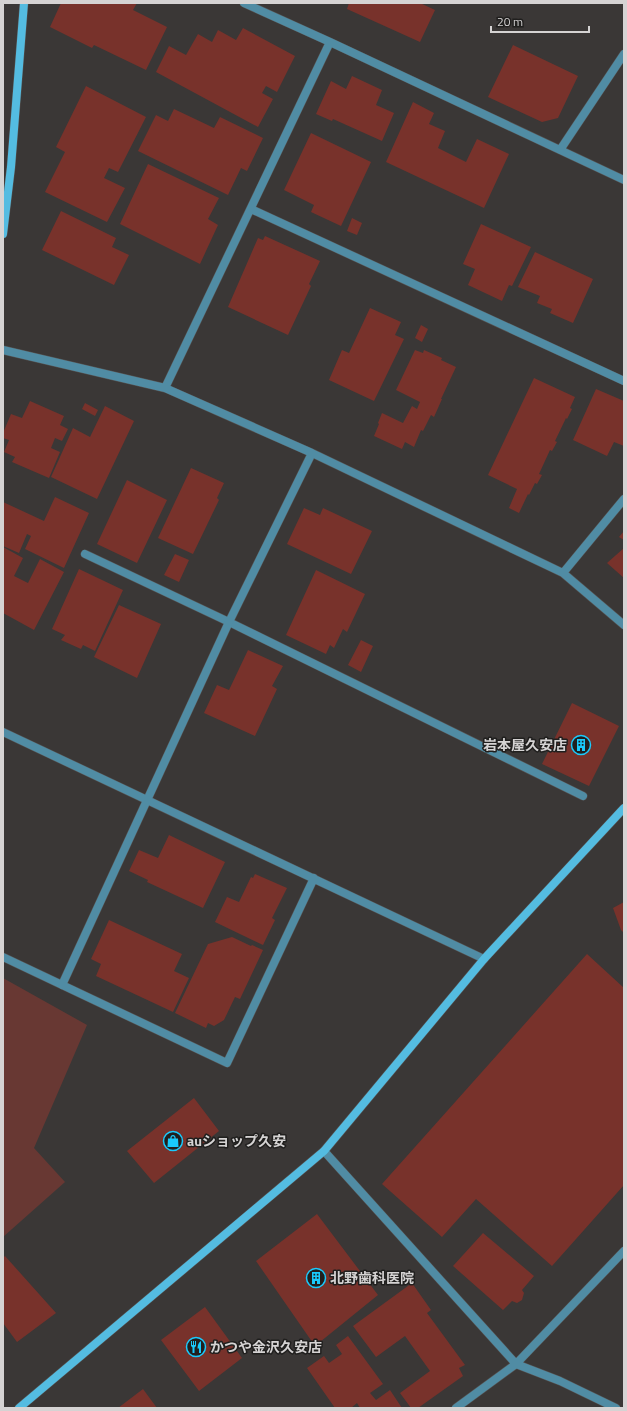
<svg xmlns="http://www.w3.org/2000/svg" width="627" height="1411" font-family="'Titillium Web','Noto Sans JP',sans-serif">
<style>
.green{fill:#683833}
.building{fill:#78322b}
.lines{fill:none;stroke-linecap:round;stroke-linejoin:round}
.lane-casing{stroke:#565352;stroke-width:9}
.street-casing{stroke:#565352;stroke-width:9}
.secondary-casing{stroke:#565352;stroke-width:9}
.lane{stroke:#508ca4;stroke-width:8}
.street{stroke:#508ca4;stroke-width:8}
.secondary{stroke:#54bce1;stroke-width:8}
.labels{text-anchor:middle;stroke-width:3;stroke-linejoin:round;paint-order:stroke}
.poi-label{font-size:14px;font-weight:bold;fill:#d5d3d3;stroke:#201f1e;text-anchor:start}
</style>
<rect width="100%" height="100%" fill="#3a3736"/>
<path class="green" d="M3,978L87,1025L34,1148L65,1182L3,1237Z"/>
<path class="building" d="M61,3H137L133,10L167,27L146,70L94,45L92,48L50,27Z
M349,3H420L435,10L420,42L347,9Z
M243,28L295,56L277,92L266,86L262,93L273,99L258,127L156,72L169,46L186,55L198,34L212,42L218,30L236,40Z
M513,45L578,76L558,118L542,122L488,97Z
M352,76L382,90L376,105L394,113L382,141L333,119L332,121L316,114L331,81L346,89Z
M86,86L146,117L118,172L109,168L104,178L125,188L107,222L45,192L65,152L56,147Z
M413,102L434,113L429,124L445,131L438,148L466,162L477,139L509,154L484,208L386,162Z
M174,109L214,128L220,117L263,138L247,171L241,168L228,195L138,151L156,115L168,121Z
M311,133L371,162L341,226L311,212L314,205L284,190Z
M148,164L219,198L208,219L218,225L200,264L120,224Z
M61,211L116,238L112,247L129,255L114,285L42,250Z
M352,218L362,223L357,235L347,231Z
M481,224L531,247L512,286L509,285L502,301L468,285L475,269L463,264Z
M265,236L320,261L309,284L311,286L288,335L228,307L258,238L263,240Z
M535,252L593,279L573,323L550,313L552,309L537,303L540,296L518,287Z
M370,308L401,322L395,335L404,339L374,401L329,380L342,350L349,353Z
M421,325L428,329L422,342L415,338Z
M415,350L423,353L424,350L442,358L441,360L456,367L441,399H442L434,417L431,415L423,431L421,430L414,447L405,442L402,449L374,436L379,424L378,423L382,413L403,423L412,406L417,409L420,402L396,390Z
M534,378L575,397L570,408L572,409L567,419L566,418L555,441L557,442L552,451L550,450L539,474L542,475L537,484L535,483L529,495L528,494L519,513L509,508L517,489L488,475Z
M596,389L624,401V446L614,442L607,456L573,440Z
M30,401L64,416L60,425L68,429L62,441L55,438L51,448L60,452L49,478L12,462L15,457L4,452L9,440L3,438V433L11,414L22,418Z
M85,403L98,410L95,416L82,409Z
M105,406L134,421L97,499L51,477L73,428L90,437Z
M191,468L224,483L217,498L219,500L193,554L158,538Z
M127,480L167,500L137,563L97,544Z
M55,497L89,513L64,568L25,549L31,536L27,534L19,553L3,546V502L44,521Z
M304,508L320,515L323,508L372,531L351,574L287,544Z
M624,531V540L619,537Z
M3,547L23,558L14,576L28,583L40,559L64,572L34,630L3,613Z
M624,548V578L607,563Z
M175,554L189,560L179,582L164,575Z
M79,569L123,590L95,651L83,645L81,649L61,640L65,635L52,629Z
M316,570L365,594L347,632L343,629L334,648L330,645L326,654L286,635Z
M119,605L161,624L137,678L94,657Z
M361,640L373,646L361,672L348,665Z
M248,650L283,666L272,686L277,689L255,736L204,713L217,685L229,690Z
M572,703L619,726L589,786L542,764Z
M169,835L225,862L203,908L147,882L148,880L129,871L139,850L158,858Z
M255,874L287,888L272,918L275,920L263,945L215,922L227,897L239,902L251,877L253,878Z
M624,902V933L621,930L613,908Z
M109,920L182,954L174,971L189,978L173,1012L96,976L101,964L91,959Z
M232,937L251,946L252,945L263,950L240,999L235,997L224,1020L214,1026L208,1023L206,1028L175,1013L208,944Z
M587,954L624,988V1185L552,1266L476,1199L442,1237L382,1184Z
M194,1098L219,1131L154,1183L127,1151Z
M317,1214L378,1295L315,1346L256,1261Z
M483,1233L534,1276L522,1290L524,1293L522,1300L517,1303L512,1301L503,1310L453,1266Z
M5,1256L56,1313L17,1342L3,1323V1258Z
M412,1283L431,1310L427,1313L465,1365L459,1368L463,1376L418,1408H411L400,1393L430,1371L405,1336L376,1357L353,1326Z
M205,1307L242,1358L199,1391L161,1340Z
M348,1336L383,1384L370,1393L376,1400L390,1390L402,1408H360L357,1403L351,1408H335L307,1368L324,1356L329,1363L342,1354L336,1345Z
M143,1389L157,1408H118Z"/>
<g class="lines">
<g class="lane-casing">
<path id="lane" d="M85,554L229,622L583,796"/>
</g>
<g class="street-casing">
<path id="street" d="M244,3L330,42L624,180
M560,150L624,54
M251,209L624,381
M3,350L165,388L312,453L563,573L624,625
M165,388L330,42
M563,573L624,499
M3,732L484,959
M3,957L227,1063L314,878
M62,985L229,622L312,453
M324,1151L516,1364L560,1381L616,1408
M456,1408L516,1364L624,1251"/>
</g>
<g class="secondary-casing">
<path id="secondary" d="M3,234L11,167L24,3
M19,1408L324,1151L484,959L624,808"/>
</g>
<use href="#lane" class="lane"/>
<use href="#street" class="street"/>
<use href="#secondary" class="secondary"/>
</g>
<defs>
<g id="building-ring" transform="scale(1)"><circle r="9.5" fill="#201f1e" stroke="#1acafc" stroke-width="1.5"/><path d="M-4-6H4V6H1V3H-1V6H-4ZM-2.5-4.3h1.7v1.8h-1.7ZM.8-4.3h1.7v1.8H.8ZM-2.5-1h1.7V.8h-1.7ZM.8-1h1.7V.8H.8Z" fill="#1acafc"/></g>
<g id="shop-ring" transform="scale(1)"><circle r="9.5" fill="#201f1e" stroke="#1acafc" stroke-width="1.5"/><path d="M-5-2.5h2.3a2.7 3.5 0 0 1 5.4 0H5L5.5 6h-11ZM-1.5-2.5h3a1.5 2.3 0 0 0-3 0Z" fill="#1acafc"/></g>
<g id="restaurant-ring" transform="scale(1)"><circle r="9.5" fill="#201f1e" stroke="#1acafc" stroke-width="1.5"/><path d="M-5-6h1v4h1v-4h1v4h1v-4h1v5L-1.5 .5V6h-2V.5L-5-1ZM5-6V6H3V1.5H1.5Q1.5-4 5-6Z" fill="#1acafc"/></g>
</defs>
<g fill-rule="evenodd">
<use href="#building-ring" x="581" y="745"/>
<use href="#shop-ring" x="173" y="1141"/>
<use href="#building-ring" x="316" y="1278"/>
<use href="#restaurant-ring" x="196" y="1347"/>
</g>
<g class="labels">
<g class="poi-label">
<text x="567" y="750" text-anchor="end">岩本屋久安店</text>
<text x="187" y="1146">auショップ久安</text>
<text x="330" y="1283">北野歯科医院</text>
<text x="210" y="1352">かつや金沢久安店</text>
</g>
</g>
<rect width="627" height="1411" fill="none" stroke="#d5d3d3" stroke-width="8"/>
<path d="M491 26v6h98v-6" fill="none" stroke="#d5d3d3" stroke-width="2"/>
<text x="497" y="26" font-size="12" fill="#d5d3d3" stroke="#201f1e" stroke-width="3" paint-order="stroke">20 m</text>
</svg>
